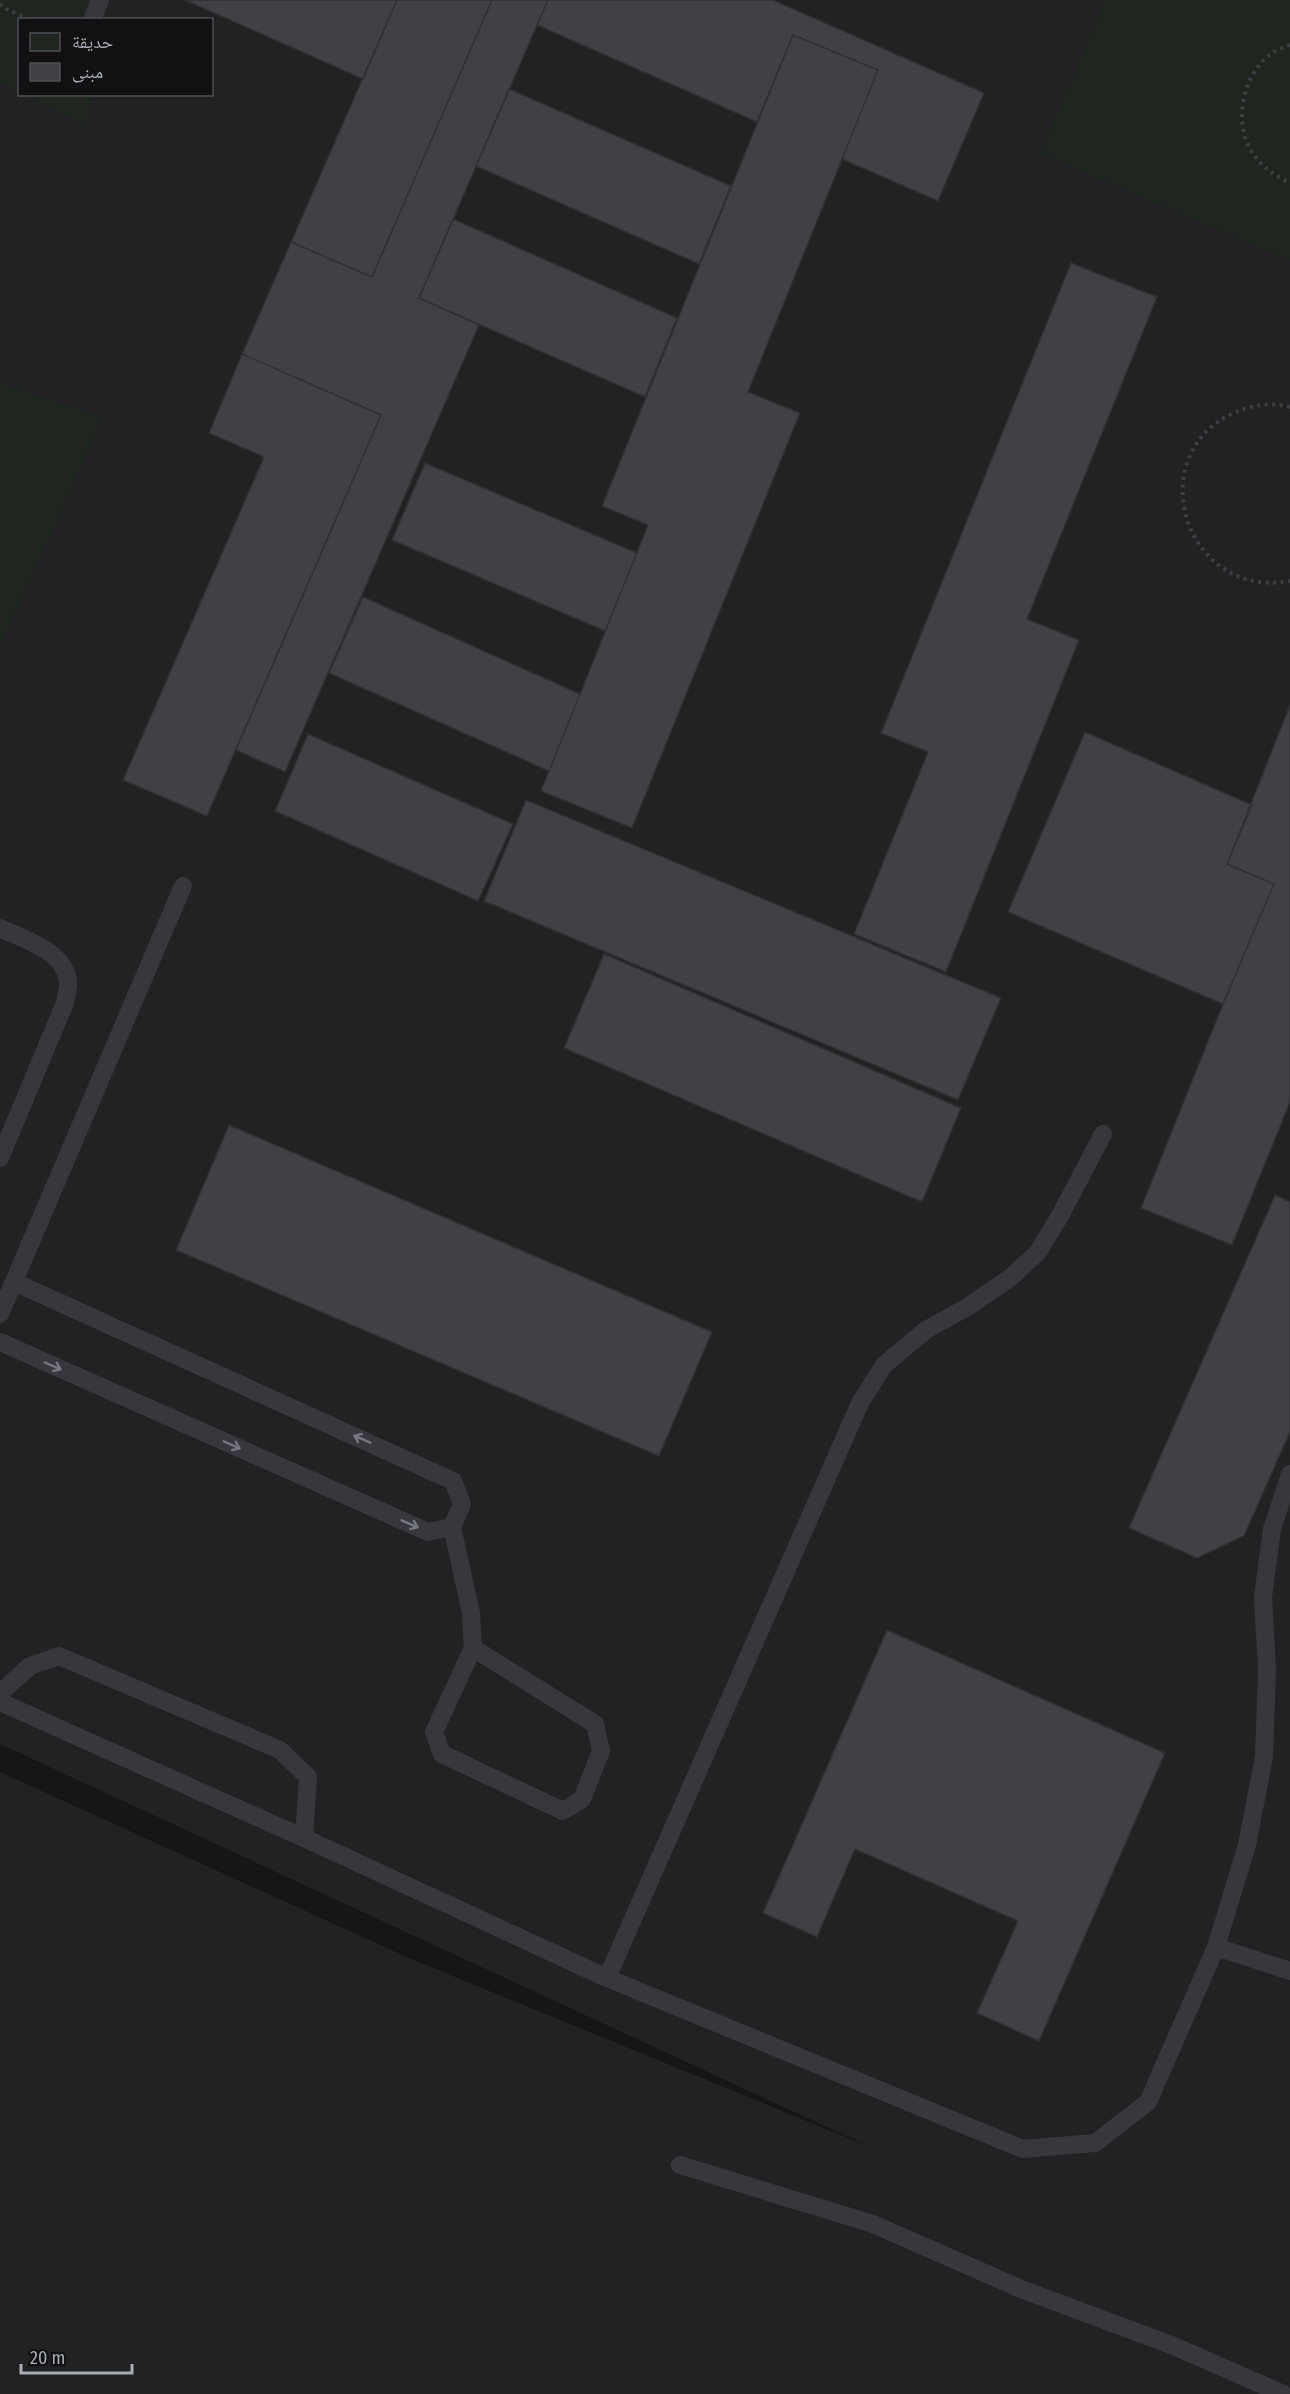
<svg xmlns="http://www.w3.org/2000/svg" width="1290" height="2394" font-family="'Fira Sans Condensed','Noto Naskh Arabic',sans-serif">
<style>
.built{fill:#222225;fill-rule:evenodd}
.green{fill:#1e261f}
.building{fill:#404145;stroke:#303034;stroke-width:1.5}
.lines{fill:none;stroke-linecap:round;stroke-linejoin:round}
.path{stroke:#3d3f44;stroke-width:4;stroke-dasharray:3 4.5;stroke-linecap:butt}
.lane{stroke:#37383d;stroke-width:18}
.oneway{stroke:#757881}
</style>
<rect width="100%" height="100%" fill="#161618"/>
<path class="built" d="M0,0H1290V2394H0V1772L409,1958L870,2147L0,1744ZM20,20H212V94H20Z"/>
<path class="green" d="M0,0H100L92,19L20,20L19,92L0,83Z
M1106,0H1290V261L1040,153Z
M24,95H94L85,125Z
M0,383L103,417L0,646Z"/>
<path class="building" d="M185,0H397L363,79Z
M397,0H492L372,277L291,242Z
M492,0H548L419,298L479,325L285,772L236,750L381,415L242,354L291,242L372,277Z
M548,0H773L984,93L938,201L842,159L878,70L793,35L757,122L537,25Z
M793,35L878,70L748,392L800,413L632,828L541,791L648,525L602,506Z
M509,89L731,186L699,264L476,166Z
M453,219L677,318L645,397L419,298Z
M1071,263L1157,297L1027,619L1079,640L946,972L854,934L928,752L881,733Z
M242,354L381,415L207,816L123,780L264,457L209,433Z
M425,463L637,553L605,631L392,540Z
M363,597L580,694L549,771L329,673Z
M1290,705V1102L1232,1245L1141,1208L1223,1004L1274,884L1227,864Z
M1085,732L1252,805L1227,864L1274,884L1223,1004L1008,912Z
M308,734L513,824L478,901L275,811Z
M526,800L1001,998L958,1100L484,901Z
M604,954L961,1108L922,1202L564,1048Z
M229,1125L712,1332L659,1456L176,1250Z
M1275,1195L1290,1202V1432L1244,1536L1197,1558L1129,1528Z
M887,1630L1165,1753L1039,2041L977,2013L1018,1921L855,1849L817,1937L763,1913Z"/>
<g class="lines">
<path class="path" d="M0,4L4,8L30,20
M1290,45C1246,56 1228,120 1254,155C1264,169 1276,176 1290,183
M1290,407C1272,402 1253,405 1236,412C1140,452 1183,600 1290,581"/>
<path class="lane" d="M92,20L100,0
M0,928C23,939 63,950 68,980C69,988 66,996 65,1003L0,1158
M0,1314L183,886
M0,1342L428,1532L452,1527L462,1504L453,1481L14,1282
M452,1527L471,1613L473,1648L434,1732L442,1754L563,1811L582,1799L601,1751L595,1724L473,1648
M0,1693L30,1666L59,1656L280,1750L308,1777L304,1838
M0,1702L304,1838L607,1978L1023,2149L1095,2143L1148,2102L1216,1947L1247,1845L1264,1757L1267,1670L1263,1597L1272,1529L1290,1474
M1216,1947L1290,1971
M607,1978L860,1403L884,1365L926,1330L969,1306L1010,1278L1038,1252L1061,1214L1103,1134
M680,2165L873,2224L1021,2289L1174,2346L1283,2394"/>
</g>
<defs><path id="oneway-shaft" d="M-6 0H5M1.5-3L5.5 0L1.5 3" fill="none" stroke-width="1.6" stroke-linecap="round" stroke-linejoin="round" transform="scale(1.5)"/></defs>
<g class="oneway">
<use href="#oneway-shaft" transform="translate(53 1366) rotate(24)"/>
<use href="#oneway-shaft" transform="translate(362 1439) rotate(-156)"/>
<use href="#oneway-shaft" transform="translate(232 1445) rotate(24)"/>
<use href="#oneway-shaft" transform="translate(410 1524) rotate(24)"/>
</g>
<rect x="18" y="18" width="195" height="78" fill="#111113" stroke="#4d4f55" stroke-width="1.5"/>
<rect x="30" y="33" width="30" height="18" fill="#1e261f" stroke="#4d4f55" stroke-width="1.5"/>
<text x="72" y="48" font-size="18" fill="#a8adb8">حديقة</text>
<rect x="30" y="63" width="30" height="18" fill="#404145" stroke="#4d4f55" stroke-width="1.5"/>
<text x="72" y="78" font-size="18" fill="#a8adb8">مبنى</text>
<path d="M21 2364v9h111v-9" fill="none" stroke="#a8adb8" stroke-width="3"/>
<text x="30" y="2364" font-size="18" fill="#a8adb8" stroke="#111113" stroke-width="4.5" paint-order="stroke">20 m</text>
</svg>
